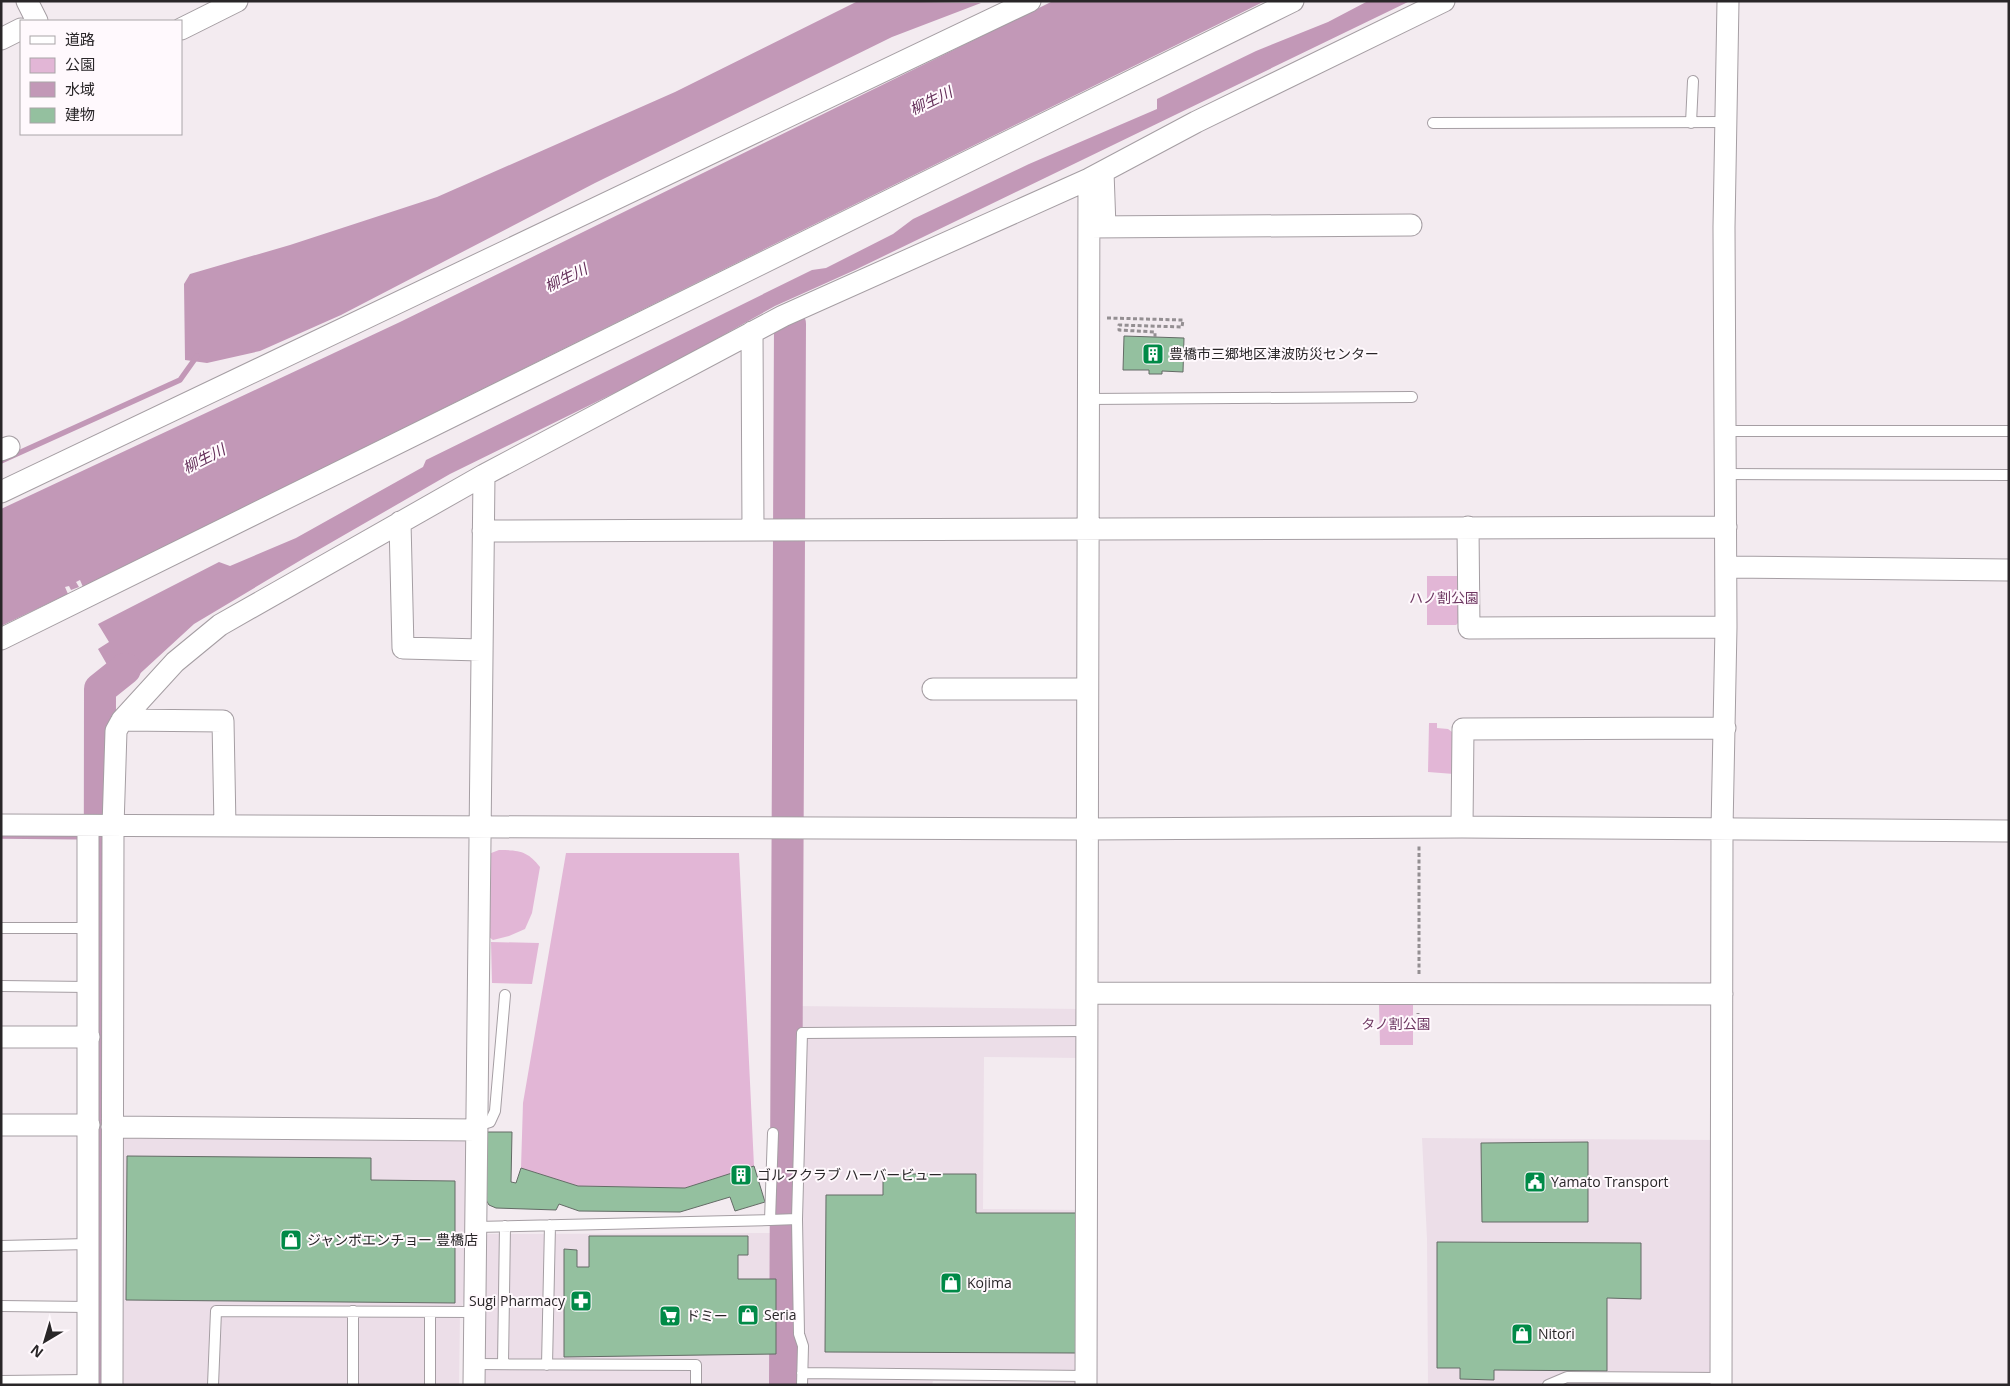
<svg xmlns="http://www.w3.org/2000/svg" width="2010" height="1386" font-family="'Open Sans','Noto Sans JP',sans-serif">
<style>
.built{fill:#ecdee8}
.green{fill:#e2b6d6}
.water{fill:#c298b7}
.lines{fill:none;stroke-linecap:round;stroke-linejoin:round}
.stream{stroke:#c298b7;stroke-width:5.5}
.river{stroke:#c298b7;stroke-width:32}
.building{fill:#94c09f;stroke:#646b66}
.service-casing{stroke:#a59ea3;stroke-width:12}
.minor-casing{stroke:#a59ea3;stroke-width:23}
.path{stroke:#948f92;stroke-width:3;stroke-dasharray:4 2.5;stroke-linecap:butt}
.service{stroke:#fff;stroke-width:10}
.minor{stroke:#fff;stroke-width:21}
.labels{text-anchor:middle;stroke-width:4;stroke-linejoin:round;paint-order:stroke}
.poi-label{font-size:14px;fill:#292628;stroke:#fff9fd;text-anchor:start}
.park-label{font-size:14px;fill:#6d3761;stroke:#fff9fd}
.water-label{font-size:15px;font-style:italic;fill:#642f59;stroke:#fff9fd}
</style>
<rect width="100%" height="100%" fill="#f3ebf0"/>
<path class="built" d="M793,1006L1081,1009L1080,1058L984,1057L983,1209L1082,1210L1078,1383L933,1381L932,1385H793Z
M118,1131L466,1135L464,1300L460,1312L459,1385H117Z
M1422,1138L1716,1140V1385H1428L1427,1239Z
M781,1233L779,1385H482V1241L488,1234Z"/>
<path class="green" d="M1427,576H1461V620L1456,625H1427Z
M1429,723H1437V728L1448,729L1455,734L1454,774L1428,772Z
M499,850C519,850 528,851 540,867L532,913L525,929L509,936L493,940L489,937L486,855Z
M566,853H739L754,1166L685,1188L578,1186L521,1168L523,1103Z
M491,942L539,943L532,984L492,983Z
M1413,1002V1045H1380L1379,1003Z"/>
<path class="water" d="M858,1L981,3L892,37L595,183L341,315L260,351L207,363L185,360L184,284L190,274L290,245L437,197L675,92Z
M1053,1H1265L83,587L80,580L76,582L79,587L71,590L69,586L65,587L68,594L1,626V509L400,322Z
M1368,1H1410L855,270L775,306L663,369L450,474L306,557L194,624L108,703L95,701L93,681L109,668L98,649L109,642L98,624L219,562L230,566L296,538L423,467L426,460L812,270L826,268L893,234L913,219L1029,164L1157,109V99L1256,51L1328,22Z"/>
<g class="lines">
<path class="stream" d="M1,461L180,380L197,356
M1,836L100,837"/>
<path class="river" d="M99,1385L100,689L125,669
M785,1385L790,324"/>
</g>
<path class="building" d="M1124,336L1184,338L1183,372L1162,371V374H1149V370H1123Z
M485,1132H512L511,1182L516,1183L521,1168L578,1186L685,1188L754,1166L765,1202L735,1211L730,1197L680,1212L579,1211L559,1204L556,1210L496,1208L489,1205L485,1198Z
M1588,1142V1222H1482L1481,1143Z
M127,1156L371,1158V1180L455,1181V1303L126,1300Z
M883,1174H976V1213H1076V1353L825,1352L826,1195H883Z
M589,1236H748V1255H738V1279H776V1354L564,1357V1249L577,1250V1267H589Z
M1437,1242L1641,1243V1299L1607,1298V1371L1494,1370V1380L1460,1379V1368H1437Z"/>
<g class="lines">
<g class="service-casing">
<path id="service" d="M1433,123L1725,122
M1691,123L1693,81
M1088,399L1412,397
M1726,431H2009
M1725,474L2009,475
M1,928H89
M1,986L89,987
M477,1126L490,1122L495,1111L505,995
M770,1220L797,1219
M476,1227L770,1220L773,1133
M1,1246L88,1244
M1,1306L88,1307
M430,1312V1385
M475,1364L696,1365V1385
M503,1364L505,1226
M547,1365L550,1225
M802,1373L1086,1376
M1,1381L88,1380
M213,1385L216,1311L476,1312
M353,1385V1311
M802,1385L803,1346L799,1334L797,1219L802,1033L1087,1031
M1548,1385L1567,1377L1721,1378"/>
</g>
<g class="minor-casing">
<path id="minor" d="M27,1L37,21
M181,29L237,1
M1,39L21,29
M1103,172L1105,227
M1089,227L1411,225
M752,332L753,530
M1,450L9,447
M1,492L1030,1
M400,522L403,648L481,650
M1468,527L1469,628L1726,627
M483,531L1726,527
M1726,567L2009,570
M1,639L1293,1
M933,689H1087
M122,720L223,721L225,826
M1,825L1086,829L1462,827L2009,831
M88,826V1385
M1462,827L1463,729L1725,728
M1087,993L1722,994
M1,1037H89
M1,1125H89
M112,1127L477,1130
M112,1385L113,827L116,731L122,720L175,662L220,625L484,475L783,316L1089,179L1196,122L1444,1
M474,1385L484,475
M1086,1385L1089,179
M1721,1385L1722,829L1726,627L1724,227L1728,1"/>
</g>
<path class="path" d="M1107,318L1183,320L1182,327L1119,325V330L1155,332V337
M1419,974V845
M1418,1027V1013"/>
<use href="#service" class="service"/>
<use href="#minor" class="minor"/>
</g>
<defs>
<g id="building-square" transform="scale(1.125)"><rect x="-9" y="-9" width="18" height="18" rx="4" fill="#008a47" stroke="#fff9fd"/><path d="M-4-6H4V6H1V3H-1V6H-4ZM-2.5-4.3h1.7v1.8h-1.7ZM.8-4.3h1.7v1.8H.8ZM-2.5-1h1.7V.8h-1.7ZM.8-1h1.7V.8H.8Z" fill="#fff"/></g>
<g id="civic-square" transform="scale(1.125)"><rect x="-9" y="-9" width="18" height="18" rx="4" fill="#008a47" stroke="#fff9fd"/><path d="M-.6-6.5H3V-4.5H.6V-3L4-1V1h2V6H-6V1h2V-1L-.6-3ZM-1.2 2.5V6h2.4V2.5Z" fill="#fff"/></g>
<g id="shop-square" transform="scale(1.125)"><rect x="-9" y="-9" width="18" height="18" rx="4" fill="#008a47" stroke="#fff9fd"/><path d="M-5-2.5h2.3a2.7 3.5 0 0 1 5.4 0H5L5.5 6h-11ZM-1.5-2.5h3a1.5 2.3 0 0 0-3 0Z" fill="#fff"/></g>
<g id="pharmacy-square" transform="scale(1.125)"><rect x="-9" y="-9" width="18" height="18" rx="4" fill="#008a47" stroke="#fff9fd"/><path d="M-2-6h4v4h4v4h-4v4h-4v-4h-4v-4h4Z" fill="#fff"/></g>
<g id="supermarket-square" transform="scale(1.125)"><rect x="-9" y="-9" width="18" height="18" rx="4" fill="#008a47" stroke="#fff9fd"/><path d="M-6-5.5h2.5l.6 2H6L4.5 2H-2.5L-4.4-4H-6ZM-1.5 3.2a1.3 1.3 0 1 0 .1 0ZM3 3.2a1.3 1.3 0 1 0 .1 0Z" fill="#fff"/></g>
</defs>
<g fill-rule="evenodd">
<use href="#building-square" x="1153" y="354"/>
<use href="#building-square" x="741" y="1175"/>
<use href="#civic-square" x="1535" y="1182"/>
<use href="#shop-square" x="291" y="1240"/>
<use href="#shop-square" x="951" y="1283"/>
<use href="#pharmacy-square" x="581" y="1301"/>
<use href="#shop-square" x="748" y="1315"/>
<use href="#supermarket-square" x="670" y="1316"/>
<use href="#shop-square" x="1522" y="1334"/>
</g>
<g class="labels">
<g class="poi-label">
<text x="1169" y="359">豊橋市三郷地区津波防災センター</text>
<text x="757" y="1180">ゴルフクラブ ハーバービュー</text>
<text x="1551" y="1187">Yamato Transport</text>
<text x="307" y="1245">ジャンボエンチョー 豊橋店</text>
<text x="967" y="1288">Kojima</text>
<text x="565" y="1306" text-anchor="end">Sugi Pharmacy</text>
<text x="764" y="1320">Seria</text>
<text x="686" y="1321">ドミー</text>
<text x="1538" y="1339">Nitori</text>
</g>
<g class="park-label">
<text x="1444" y="603">ハノ割公園</text>
<text x="1396" y="1029">タノ割公園</text>
</g>
<g class="water-label">
<text transform="translate(931 101) rotate(-26)" y="5">柳生川</text>
<text transform="translate(566 278) rotate(-26)" y="5">柳生川</text>
<text transform="translate(204 459) rotate(-27)" y="5">柳生川</text>
</g>
</g>
<rect width="2010" height="1386" fill="none" stroke="#292628" stroke-width="5"/>
<rect x="20" y="20" width="162" height="115" fill="#fff9fd" stroke="#a9a5a8"/>
<rect x="30" y="36" width="25" height="8" fill="#ffffff" stroke="#a9a5a8"/>
<text x="65" y="45" font-size="15" fill="#292628">道路</text>
<rect x="30" y="58" width="25" height="15" fill="#e2b6d6" stroke="#a9a5a8"/>
<text x="65" y="70" font-size="15" fill="#292628">公園</text>
<rect x="30" y="82" width="25" height="15" fill="#c298b7" stroke="#a9a5a8"/>
<text x="65" y="95" font-size="15" fill="#292628">水域</text>
<rect x="30" y="108" width="25" height="15" fill="#94c09f" stroke="#a9a5a8"/>
<text x="65" y="120" font-size="15" fill="#292628">建物</text>
<g transform="translate(45 1341) rotate(218)" stroke="#fff9fd" stroke-width="4" paint-order="stroke">
<path d="M0-4L9 19L0 12L-9 19Z" fill="#292628"/>
<text y="-8" font-size="14" font-weight="bold" text-anchor="middle" fill="#292628">N</text>
</g>
</svg>
